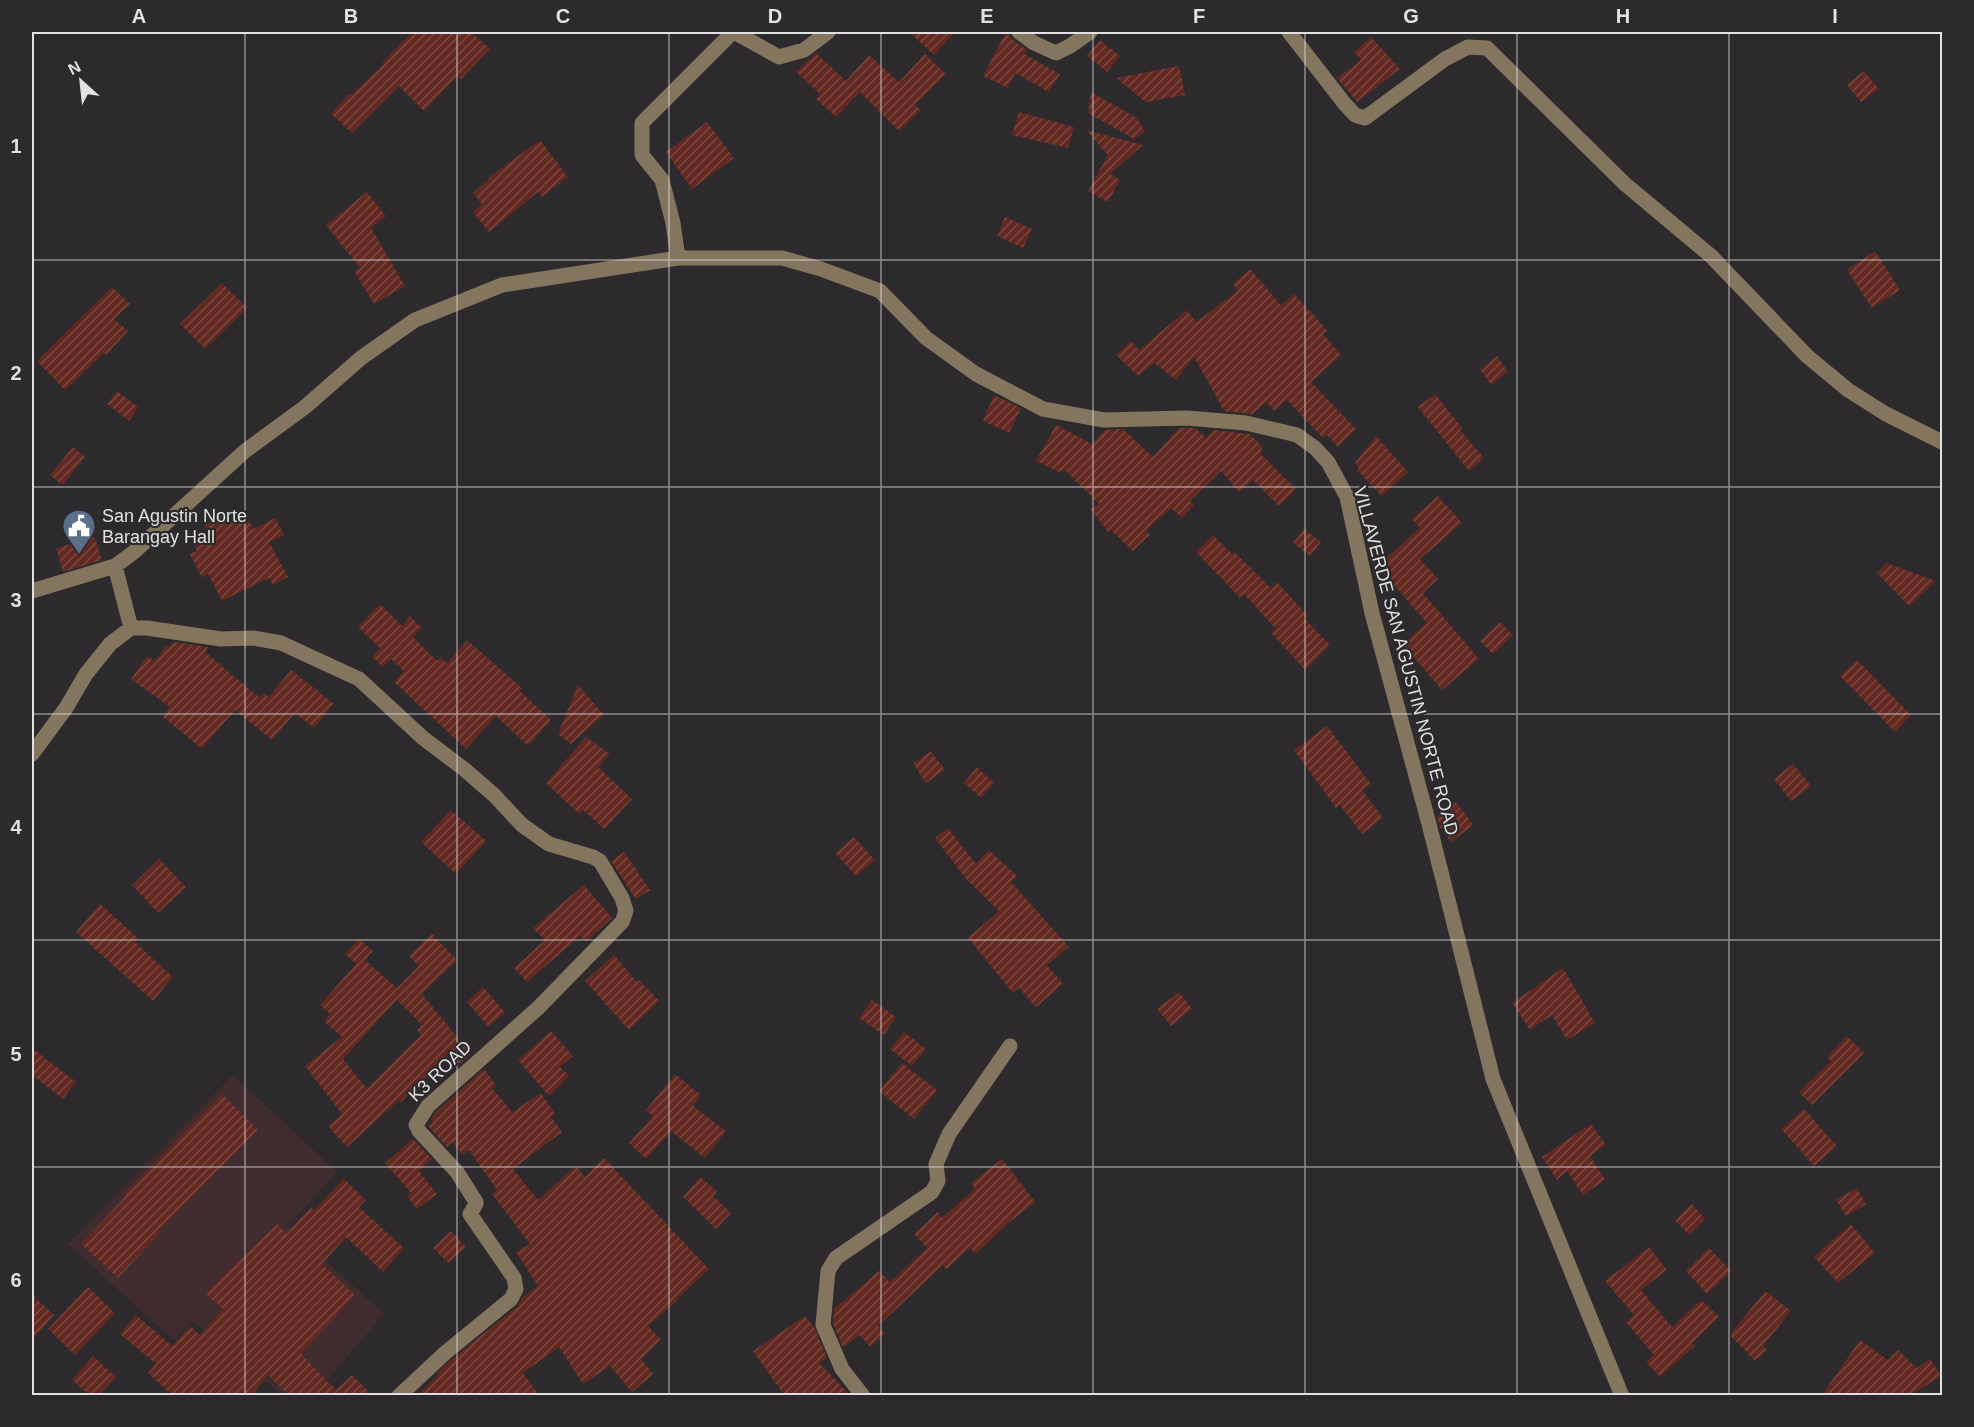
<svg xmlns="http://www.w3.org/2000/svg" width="1974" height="1427" font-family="Arial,sans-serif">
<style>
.industrial{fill:#402c2e}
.building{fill:url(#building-hatch);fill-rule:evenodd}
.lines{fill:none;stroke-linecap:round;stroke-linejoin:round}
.minor{stroke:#84765e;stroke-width:15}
.grid{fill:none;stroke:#e2e0e2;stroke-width:1.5;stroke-opacity:0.55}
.labels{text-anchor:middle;stroke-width:4.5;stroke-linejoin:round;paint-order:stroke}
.poi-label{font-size:18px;fill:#e2e0e2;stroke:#2c2a2c;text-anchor:start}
.street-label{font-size:18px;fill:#e2e0e2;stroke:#2c2a2c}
.neatline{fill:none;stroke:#e2e0e2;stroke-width:2}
.grid-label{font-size:20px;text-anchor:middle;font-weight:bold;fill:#e2e0e2}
</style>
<defs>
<pattern id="building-hatch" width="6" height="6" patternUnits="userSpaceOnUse" patternTransform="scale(1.5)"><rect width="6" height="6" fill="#632920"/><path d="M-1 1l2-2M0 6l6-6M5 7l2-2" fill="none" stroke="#794840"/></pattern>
</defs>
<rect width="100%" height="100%" fill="#2c2a2c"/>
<path class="industrial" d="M233,1075L337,1172L288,1226L384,1314L314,1395H282L192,1321L173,1340L68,1244Z"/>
<path class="building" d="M412,32H471L490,49L461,79L458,76L424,111L399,86L352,133L331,114L349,94L351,95L384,64L382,63Z
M909,32H955L934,55Z
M1006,32L1013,40L1027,50L1024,54L1060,74L1049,92L1015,73L1008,88L983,76Z
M1371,37L1400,69L1357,102L1337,78L1361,60L1354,52Z
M1100,40L1120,56L1107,72L1087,56Z
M816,53L846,81L869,55L899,82L925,54L946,74L915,105L921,110L899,131L860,92L836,117L816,99L820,94L796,72Z
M1179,66L1185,95L1146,102L1116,78Z
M1864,71L1879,89L1861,102L1847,85Z
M1091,92L1137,118L1145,132L1134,139L1088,113Z
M1019,112L1074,127L1068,148L1012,135Z
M707,122L734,158L692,189L666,152Z
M1086,130L1143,145L1110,174L1120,180L1108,202L1088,191L1108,155Z
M540,140L568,177L542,197L538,192L489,232L473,212L482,204L473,193L489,179L488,178Z
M367,192L386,216L371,228L405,286L374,304L354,271L360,268L326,225Z
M1005,217L1032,229L1023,248L997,236Z
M1875,251L1900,290L1872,308L1847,270Z
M1250,269L1281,305L1294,294L1327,330L1323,334L1341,355L1311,382L1356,429L1338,447L1327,435L1323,438L1287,400L1274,411L1267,402L1252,414L1224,411L1194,357L1176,380L1154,363L1138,376L1116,355L1131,341L1139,350L1187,310L1196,322L1238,291L1233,284Z
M222,283L247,308L205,349L180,324Z
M112,287L130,304L114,319L128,331L106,355L104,353L65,390L37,361Z
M1497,356L1508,372L1491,385L1480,369Z
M117,391L138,407L129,421L107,404Z
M1435,394L1462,428L1460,430L1484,458L1469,471L1418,407Z
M994,395L1021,408L1009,433L983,421Z
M1056,425L1092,444L1105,430L1123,429L1153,457L1179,428H1195L1206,438L1213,430L1249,434L1262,446L1261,454L1296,489L1279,506L1253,480L1239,492L1221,471L1190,501L1194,505L1182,518L1171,508L1146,531L1150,535L1133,551L1111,530L1108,532L1091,510L1099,504L1064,469L1061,473L1036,461Z
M1376,436L1408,472L1382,496L1357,470L1359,468L1355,463Z
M73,447L85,457L63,485L50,475Z
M1438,496L1462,523L1420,559L1438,579L1423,593L1479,659L1442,690L1402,644L1427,623L1377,566L1420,528L1412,519Z
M228,513L231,520L245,513L253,529L275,518L284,535L269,542L288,577L273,585L269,578L222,601L208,574L202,578L190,554L197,551L192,541L208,534L204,525Z
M1304,529L1321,542L1310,556L1293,543Z
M1213,535L1232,554L1234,552L1271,588L1277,582L1308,616L1305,619L1330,645L1305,670L1271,633L1276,629L1244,594L1240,598L1196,552Z
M95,537L102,560L63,572L56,548Z
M1886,563L1936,581L1909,606L1877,573Z
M380,604L402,626L410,616L422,628L413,637L437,661L441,658L447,663L467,640L522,688L520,691L551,720L528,746L496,716L466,749L394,682L404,671L391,659L383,667L372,657L380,648L358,627Z
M1500,622L1513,635L1493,654L1480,641Z
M174,642L208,647L205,652L260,698L264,693L269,697L291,670L334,704L314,728L295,713L272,740L235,710L202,749L162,716L170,707L131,679L147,656L155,661L166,645L169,647Z
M1857,660L1911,715L1895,732L1840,676Z
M578,685L604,715L571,744L558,734Z
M1327,726L1371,784L1362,790L1383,818L1362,834L1340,805L1336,808L1294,750Z
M586,737L610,754L598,767L632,799L604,829L583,810L579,814L546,783Z
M931,751L945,770L926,783L913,763Z
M1793,764L1811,786L1791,801L1774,779Z
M977,767L994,783L981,798L964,783Z
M1456,802L1473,825L1451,842L1440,827L1437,816Z
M451,810L486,841L456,874L421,842Z
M948,828L976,864L989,850L1017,876L1011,882L1069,947L1047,965L1063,984L1036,1007L1019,988L1013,993L968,938L999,911L967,880L935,838Z
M854,837L875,860L856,876L835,853Z
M624,852L650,890L636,899L611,861Z
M159,859L186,887L158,913L132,885Z
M584,885L612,918L586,942L580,936L527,982L514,968L545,940L533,928Z
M100,904L138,938L135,942L173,977L153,1001L76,932Z
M432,934L457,960L422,994L471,1054L460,1064L449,1053L401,1102L399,1100L347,1147L328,1126L342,1114L305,1066L342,1037L324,1021L330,1014L320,1005L356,964L345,954L359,939L373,951L365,960L397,988L419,966L409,956ZM397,1000L422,1025L417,1030L421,1035L367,1089L343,1059Z
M614,955L637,982L639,980L659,1001L629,1030L585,981Z
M1563,968L1595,1023L1567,1040L1552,1015L1530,1030L1512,1003Z
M483,987L505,1012L489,1027L467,1002Z
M1179,992L1192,1009L1171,1026L1157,1009Z
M872,1000L896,1017L884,1035L859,1018Z
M551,1031L573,1056L560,1067L569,1076L549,1096L518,1060Z
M904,1032L926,1049L912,1066L890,1049Z
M1847,1036L1864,1053L1812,1105L1799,1092L1831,1061L1827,1057Z
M32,1048L76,1082L63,1099L32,1075Z
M902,1063L937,1090L914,1119L879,1091Z
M484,1069L496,1085L492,1088L512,1112L541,1093L555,1114L551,1117L562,1132L513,1169L538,1200L576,1166L585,1177L604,1158L709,1269L677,1299L678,1300L648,1326L661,1340L641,1359L653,1374L632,1392L610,1366L583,1384L559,1347L523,1373L539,1395H417L439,1375L437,1373L451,1360L517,1307L523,1297L538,1286L516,1252L530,1244L492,1194L497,1190L469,1150L463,1155L452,1142L447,1147L428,1126L433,1122L431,1119L436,1112Z
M675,1074L701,1095L693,1106L726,1131L705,1158L671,1131L646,1159L629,1143L653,1116L646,1110Z
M222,1094L258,1130L158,1232L159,1234L118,1278L81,1244L126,1196L124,1194Z
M1804,1109L1837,1146L1814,1166L1781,1129Z
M1591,1124L1606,1145L1590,1156L1605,1180L1583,1195L1567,1171L1557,1180L1542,1157Z
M413,1139L432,1159L419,1171L437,1194L417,1209L407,1196L411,1193L385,1163Z
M1002,1159L1035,1202L1007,1224L976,1254L970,1248L946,1269L943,1265L878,1326L885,1334L870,1347L860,1335L843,1347L833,1323L834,1309L879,1271L890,1282L927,1248L914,1234L938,1212L942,1218L975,1189L971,1183Z
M700,1177L717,1191L713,1196L731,1213L716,1229L683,1197Z
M344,1179L366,1200L359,1207L404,1248L383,1272L346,1237L322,1264L355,1295L301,1354L336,1390L352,1375L372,1395H288L268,1374L253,1395H172L148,1373L156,1364L120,1334L136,1315L172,1346L190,1326L200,1335L223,1309L205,1293L277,1224L287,1233L311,1207L314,1210Z
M1857,1188L1866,1204L1846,1216L1836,1200Z
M1692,1204L1705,1219L1689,1235L1675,1220Z
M1851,1224L1875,1253L1838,1283L1814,1257Z
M451,1231L466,1247L448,1263L433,1248Z
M1649,1247L1667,1270L1641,1290L1672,1327L1701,1300L1719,1317L1692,1343L1695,1346L1660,1377L1646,1362L1654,1355L1626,1322L1634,1315L1605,1281Z
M1709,1248L1731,1271L1707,1294L1686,1271Z
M88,1287L115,1313L75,1355L48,1329Z
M1765,1291L1791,1311L1763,1346L1767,1350L1755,1361L1730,1335Z
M32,1295L54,1315L32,1340Z
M805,1316L814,1327L827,1358L819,1363L850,1395H784L753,1351Z
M1860,1340L1888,1360L1898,1350L1917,1368L1930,1359L1941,1376L1911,1395H1822Z
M93,1356L116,1377L99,1395H89L72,1380Z"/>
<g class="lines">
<path class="minor" d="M734,32L779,57L804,50L828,32
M1019,32L1034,43L1056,53L1070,46L1090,32
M1289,32L1344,103L1355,115L1365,118L1445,59L1468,47L1487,48L1625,184L1711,256L1807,356L1848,390L1886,414L1942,442
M678,258L673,223L662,180L642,155V123L733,32
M32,591L115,566L134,552L245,451L305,407L361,358L415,320L502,285L678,258H782L821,269L880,291L926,338L976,374L1043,409L1104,420L1187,418L1246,423L1297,435L1315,448L1328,462L1347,497L1372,613L1429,824L1493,1079L1622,1396
M131,628H147L221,639L253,638L281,643L359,679L423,738L464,769L494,795L522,825L549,844L593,857L600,861L622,898L626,911L622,922L538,1008L428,1106L416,1125L419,1131L457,1172L476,1202V1204L470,1214L514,1278L516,1289L511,1299L445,1353L399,1396
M32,754L66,708L86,674L110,644L131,628L115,566
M863,1396L842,1369L823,1325L828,1271L836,1258L932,1192L938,1181L936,1164L949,1134L1010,1046"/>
</g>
<path class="grid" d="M245,32V1396M457,32V1396M669,32V1396M881,32V1396M1093,32V1396M1305,32V1396M1517,32V1396M1729,32V1396M32,260H1942M32,487H1942M32,714H1942M32,940H1942M32,1167H1942"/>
<defs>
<g id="civic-pin" transform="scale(1.725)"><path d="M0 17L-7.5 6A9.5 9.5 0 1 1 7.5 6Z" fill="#5c6f8a" stroke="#2c2a2c"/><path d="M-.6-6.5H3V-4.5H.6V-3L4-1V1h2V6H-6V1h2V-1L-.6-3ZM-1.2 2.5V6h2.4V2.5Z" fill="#fff"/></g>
</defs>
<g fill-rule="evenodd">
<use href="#civic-pin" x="79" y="526"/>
</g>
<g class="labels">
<g class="poi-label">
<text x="102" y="522">San Agustin Norte<tspan x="102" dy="21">Barangay Hall</tspan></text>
</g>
<g class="street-label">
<text transform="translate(1406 661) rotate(75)" y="6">VILLAVERDE SAN AGUSTIN NORTE ROAD</text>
<text transform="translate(440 1071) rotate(-44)" y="6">K3 ROAD</text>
</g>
</g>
<rect width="1974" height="1427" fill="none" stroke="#2c2a2c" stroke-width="66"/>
<g transform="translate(81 81) rotate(333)" stroke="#2c2a2c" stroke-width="4.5" paint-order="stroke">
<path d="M0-4.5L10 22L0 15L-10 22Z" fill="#e2e0e2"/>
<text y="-9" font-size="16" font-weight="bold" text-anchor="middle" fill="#e2e0e2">N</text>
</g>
<rect x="33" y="33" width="1908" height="1361" class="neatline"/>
<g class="grid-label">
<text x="139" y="23">A</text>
<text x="351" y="23">B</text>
<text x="563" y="23">C</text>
<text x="775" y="23">D</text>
<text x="987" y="23">E</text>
<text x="1199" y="23">F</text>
<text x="1411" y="23">G</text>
<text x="1623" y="23">H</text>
<text x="1835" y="23">I</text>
<text x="16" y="153">1</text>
<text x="16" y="380">2</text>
<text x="16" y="607">3</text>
<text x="16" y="834">4</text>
<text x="16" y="1061">5</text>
<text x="16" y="1287">6</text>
</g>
</svg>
